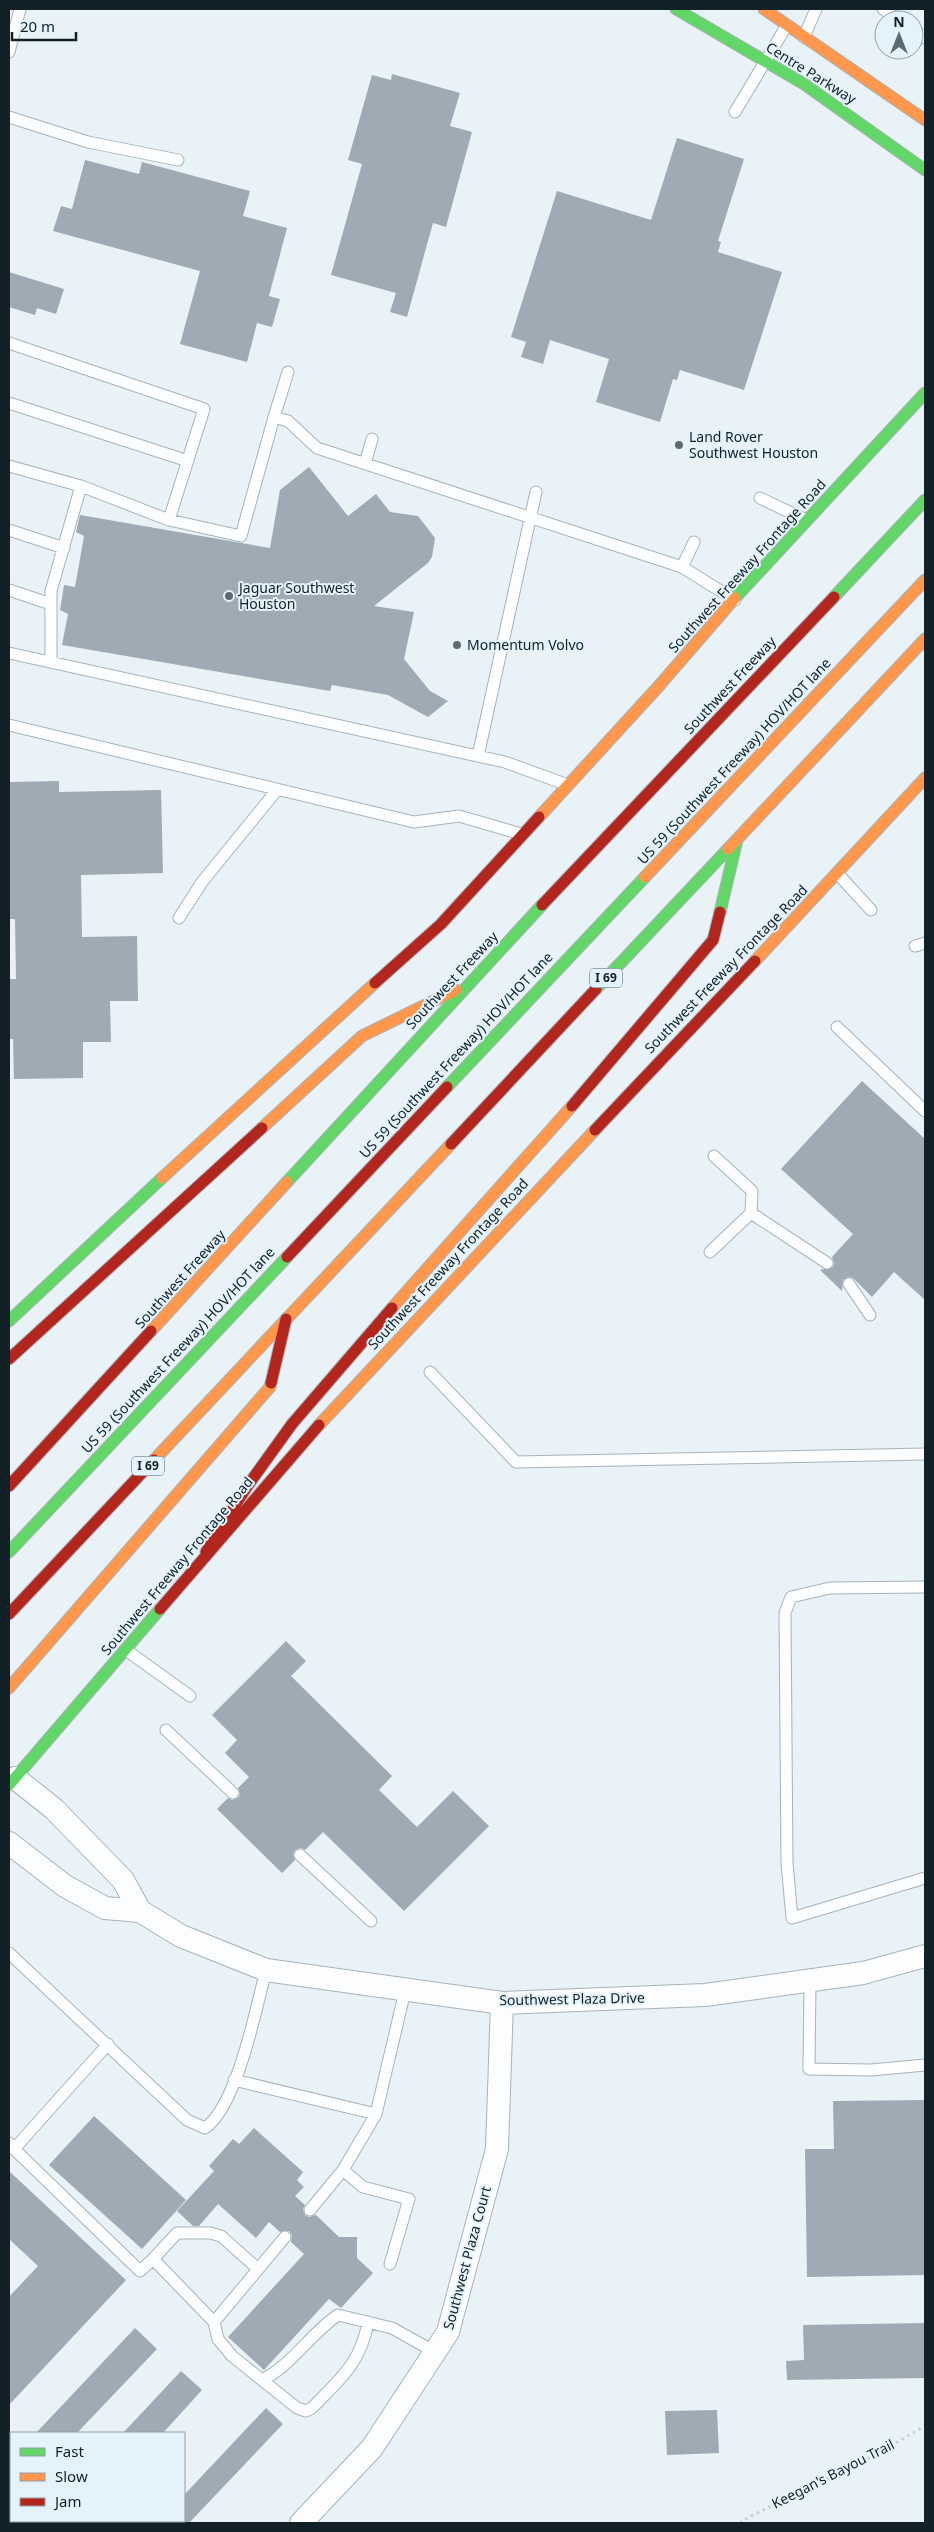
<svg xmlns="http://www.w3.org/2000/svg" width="934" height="2532" font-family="'Noto Sans',sans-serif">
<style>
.building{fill:#9faab4}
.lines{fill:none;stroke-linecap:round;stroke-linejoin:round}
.lane-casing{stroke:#a8b3b8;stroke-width:13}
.street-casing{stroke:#a8b3b8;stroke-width:24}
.fast-casing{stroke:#a8b3b8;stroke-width:13}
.slow-casing{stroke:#a8b3b8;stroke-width:13}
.jam-casing{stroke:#a8b3b8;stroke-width:13}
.path{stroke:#cbcfd0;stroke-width:3;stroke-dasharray:2.5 4;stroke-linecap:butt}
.lane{stroke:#fcfdfe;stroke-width:11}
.street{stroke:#fcfdfe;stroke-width:22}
.fast{stroke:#63d668;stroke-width:11}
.slow{stroke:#ff974d;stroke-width:11}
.jam{stroke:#b3261e;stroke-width:11}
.poi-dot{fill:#5d6a6f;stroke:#e4f3fb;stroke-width:2}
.labels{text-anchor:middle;stroke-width:4;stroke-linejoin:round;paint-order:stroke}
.shield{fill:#e4f3fb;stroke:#515f67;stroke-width:1}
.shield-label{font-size:12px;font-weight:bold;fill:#122027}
.street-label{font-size:14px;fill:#122027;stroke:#e4f3fb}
.poi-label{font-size:14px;fill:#122027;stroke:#e4f3fb;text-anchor:start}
</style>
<rect width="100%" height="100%" fill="#e9f2f6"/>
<path class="building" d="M392,74L460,93L450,126L472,132L446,227L433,223L407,317L390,312L396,293L331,275L362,164L348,160L372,75L391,80Z
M677,138L744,159L718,241L721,242L718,252L782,272L744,390L680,370L677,380L673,379L660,422L596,402L609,359L550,340L543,364L521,357L526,342L511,337L557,191L651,220Z
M85,160L139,174L142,162L250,191L243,216L287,228L269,296L280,299L272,327L257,323L247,362L180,344L200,271L53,231L61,206L72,209Z
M9,272L64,289L56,314L37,308L35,315L9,307Z
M309,467L348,516L376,494L390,512L418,516L435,538L432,557L428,563L374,606L414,612L404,659L430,691L448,701L428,717L388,695L332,685L330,691L62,645L68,614L60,610L64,585L75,587L84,536L76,532L80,515L270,548L280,490Z
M59,781V792L161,790L163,873L81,875L82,937L137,936L138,1001H110L111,1042H83V1078L14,1079L13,1039H9V979H16L15,919H9V782Z
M862,1081L925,1139V1300L894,1272L872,1297L853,1278L848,1277L843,1280L842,1291L820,1270L833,1267L834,1263L832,1257L853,1234L781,1169Z
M286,1641L306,1661L291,1676L392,1776L379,1790L417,1827L453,1791L489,1826L404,1911L323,1832L305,1850L301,1848L295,1850L293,1854L295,1860L282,1873L217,1809L228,1798L232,1800L238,1798L240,1794L238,1788L249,1777L225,1753L237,1740L212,1715Z
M925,2100V2275L807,2277L805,2149H834L833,2101Z
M94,2116L186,2200L142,2249L49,2165Z
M254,2128L303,2172L297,2180L304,2187L295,2196L305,2205L303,2209L305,2215L309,2217L316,2215L339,2237H357V2258L373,2273L341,2308L329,2299L264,2370L228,2337L304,2254L291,2242L292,2235L289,2231L280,2232L269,2222L256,2238L218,2204L199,2226H193L177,2211L214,2171L209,2166L233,2139L239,2144Z
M9,2171L126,2280L9,2405V2297L38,2266L9,2239Z
M925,2323V2378L787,2380L786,2361L804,2360L803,2325Z
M135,2328L157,2349L77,2433H36Z
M181,2371L202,2390L163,2433H123Z
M266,2408L283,2424L189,2523H184V2495Z
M717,2410L719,2453L667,2455L665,2411Z"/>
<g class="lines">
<g class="lane-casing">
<path id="lane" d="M883,9L899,20
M914,30L925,38
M804,37L816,9
M9,52L20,9
M735,112L787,25
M9,117L88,142L178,160
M9,343L204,409L169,520L241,536L274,417
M288,372L274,417L288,421L317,448L682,567L735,600
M9,403L188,461
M365,464L372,439
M9,466L81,486
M760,498L806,520
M9,530L64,548
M682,567L694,542
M9,590L51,604
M9,653L505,762L568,785
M51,662V591L81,486L169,520
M9,725L414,822L459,816L521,834
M478,756L536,492
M838,874L871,910
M179,918L202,882L277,790
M915,946L925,943
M837,1027L925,1111
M714,1156L752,1191L751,1213L827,1263
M710,1252L751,1213
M849,1284L870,1315
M430,1372L516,1462L925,1454
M925,1587L830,1588L791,1597L785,1613L787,1863L792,1918L925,1878
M126,1650L190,1696
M166,1730L233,1793
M300,1855L371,1921
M9,1953L187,2120L205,2128C237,2106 256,2009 266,1970
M810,1981L809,2069L871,2070L925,2065
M234,2080L376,2114L405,1991
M9,2143L14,2149L108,2044
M14,2149L140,2271L153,2259L214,2322L218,2339L232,2356L262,2380C292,2365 310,2334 338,2315L392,2328L435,2352
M343,2170L376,2114
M310,2210L343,2170L363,2187L409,2199L390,2264
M153,2259L177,2233H210L221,2236L258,2269
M214,2322L285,2237
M262,2380L297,2408L306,2411L312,2408C340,2379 361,2363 368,2322"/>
</g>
<g class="street-casing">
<path id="street" d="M15,1778L54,1809L123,1880L140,1911
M9,1843L65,1886L105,1908L140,1911L181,1936L266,1970L502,2003L705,1995L863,1973L925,1956
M301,2523L372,2448L448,2332L497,2149L502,2003"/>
</g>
<g class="fast-casing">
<path id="fast" d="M676,9L804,84L925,170
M834,597L925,500
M735,598L925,393
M720,912L737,840
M596,989L728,849
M447,1087L645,877
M287,1182L542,905
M9,1321L162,1178
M9,1552L287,1257
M9,1785L160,1609"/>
</g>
<g class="slow-casing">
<path id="slow" d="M764,9L925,120
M539,817L658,687L735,598
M728,849L925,639
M645,877L925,580
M755,961L925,778
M262,1128L362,1036L456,990
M162,1178L375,983
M392,1308L572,1106
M151,1331L287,1182
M319,1425L595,1130
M154,1460L451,1144
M9,1688L270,1387L271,1383"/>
</g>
<g class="jam-casing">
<path id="jam" d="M542,905L834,597
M375,983L441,924L539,817
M572,1106L713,940L720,912
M595,1130L755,961
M451,1144L596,989
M287,1257L447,1087
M9,1359L262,1128
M271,1383L286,1319
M9,1486L151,1331
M206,1552L246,1488L292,1424L392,1308
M160,1609L319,1425
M9,1614L154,1460"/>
</g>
<path class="path" d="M740,2523L749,2517L871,2457L925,2426"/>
<use href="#lane" class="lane"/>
<use href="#street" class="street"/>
<use href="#fast" class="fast"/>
<use href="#slow" class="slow"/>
<use href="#jam" class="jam"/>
</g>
<g class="poi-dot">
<circle cx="679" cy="445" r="5"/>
<circle cx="229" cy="596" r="5"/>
<circle cx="457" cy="645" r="5"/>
</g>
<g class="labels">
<g class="shield">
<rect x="590" y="968.5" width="32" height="19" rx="4"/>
<rect x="132" y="1456.5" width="32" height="19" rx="4"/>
</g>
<g class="shield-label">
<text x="606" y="982">I 69</text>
<text x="148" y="1470">I 69</text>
</g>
<g class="street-label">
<text transform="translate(811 73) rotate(32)" y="5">Centre Parkway</text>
<text transform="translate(747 566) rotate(-48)" y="5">Southwest Freeway Frontage Road</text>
<text transform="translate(730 685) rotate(-47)" y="5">Southwest Freeway</text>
<text transform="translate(734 761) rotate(-47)" y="5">US 59 (Southwest Freeway) HOV/HOT lane</text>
<text transform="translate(726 969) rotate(-46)" y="5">Southwest Freeway Frontage Road</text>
<text transform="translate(452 980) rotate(-47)" y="5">Southwest Freeway</text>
<text transform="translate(456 1055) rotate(-47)" y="5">US 59 (Southwest Freeway) HOV/HOT lane</text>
<text transform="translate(448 1264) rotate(-47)" y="5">Southwest Freeway Frontage Road</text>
<text transform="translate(180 1279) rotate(-48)" y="5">Southwest Freeway</text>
<text transform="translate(178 1350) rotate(-47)" y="5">US 59 (Southwest Freeway) HOV/HOT lane</text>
<text transform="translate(177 1566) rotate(-50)" y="5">Southwest Freeway Frontage Road</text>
<text transform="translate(572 1999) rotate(-1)" y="5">Southwest Plaza Drive</text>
<text transform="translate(467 2258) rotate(-75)" y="5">Southwest Plaza Court</text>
<text transform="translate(833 2474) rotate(-27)" y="5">Keegan's Bayou Trail</text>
</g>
<g class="poi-label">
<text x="689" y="442">Land Rover<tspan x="689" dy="16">Southwest Houston</tspan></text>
<text x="239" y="593">Jaguar Southwest<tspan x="239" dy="16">Houston</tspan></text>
<text x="467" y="650">Momentum Volvo</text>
</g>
</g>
<rect width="934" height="2532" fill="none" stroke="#122027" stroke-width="20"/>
<rect x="10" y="2432" width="175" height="90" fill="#e4f3fb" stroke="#909fa6"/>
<rect x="20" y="2448" width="25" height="8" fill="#63d668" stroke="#909fa6"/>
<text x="55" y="2457" font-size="15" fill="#122027">Fast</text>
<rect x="20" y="2473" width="25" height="8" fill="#ff974d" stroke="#909fa6"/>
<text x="55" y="2482" font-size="15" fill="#122027">Slow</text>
<rect x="20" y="2498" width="25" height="8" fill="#b3261e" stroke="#909fa6"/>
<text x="55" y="2507" font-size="15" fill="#122027">Jam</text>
<g transform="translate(899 35)"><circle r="24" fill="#e4f3fb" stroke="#909fa6"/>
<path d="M0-4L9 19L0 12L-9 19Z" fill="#5d6a6f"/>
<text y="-8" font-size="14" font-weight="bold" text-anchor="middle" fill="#122027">N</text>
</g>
<path d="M12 32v8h64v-8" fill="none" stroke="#122027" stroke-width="2.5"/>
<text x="20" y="32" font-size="15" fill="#122027" stroke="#e4f3fb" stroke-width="4" paint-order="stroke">20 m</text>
</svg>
